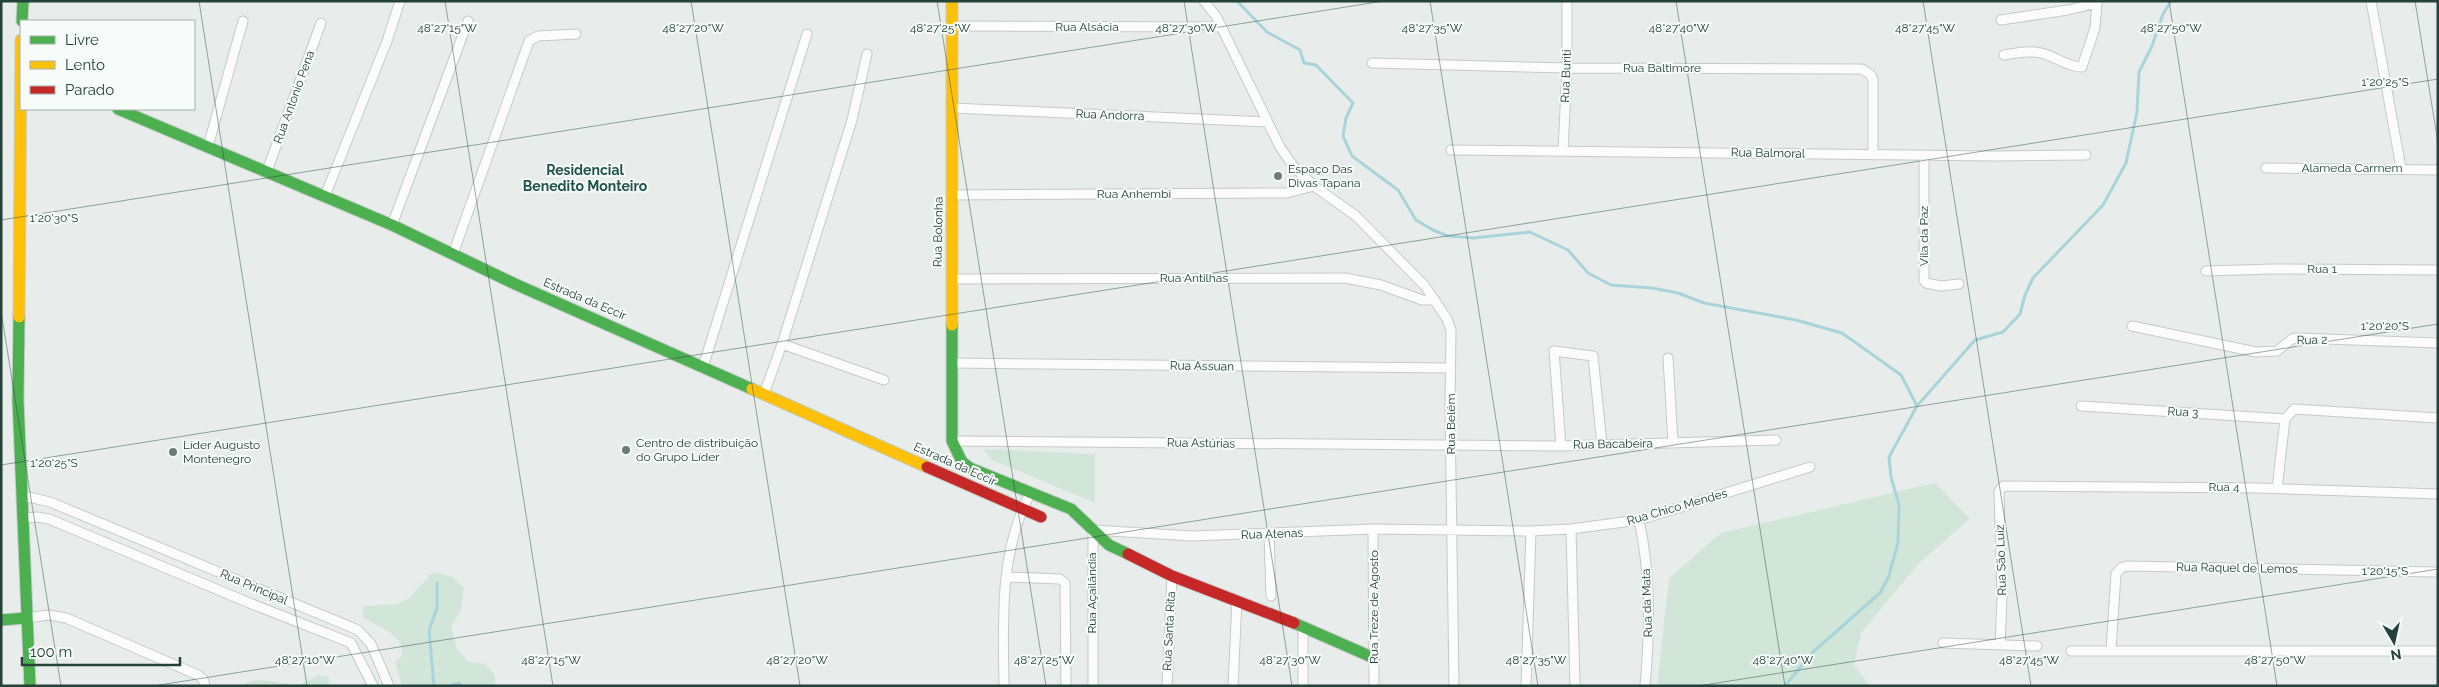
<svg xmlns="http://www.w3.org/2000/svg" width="2439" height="687" font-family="Raleway,sans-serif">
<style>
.green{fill:#d1e6d8}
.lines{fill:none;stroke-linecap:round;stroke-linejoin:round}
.stream{stroke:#a9d4db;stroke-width:3}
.street-casing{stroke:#c5cac8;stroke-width:11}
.fast-casing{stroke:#c3cbc8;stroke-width:13}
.slow-casing{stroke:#c3cbc8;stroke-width:13}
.jam-casing{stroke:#c3cbc8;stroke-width:13}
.street{stroke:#fcfcfc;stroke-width:9}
.fast{stroke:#4caf50;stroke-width:11}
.slow{stroke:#ffc107;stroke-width:11}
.jam{stroke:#c62828;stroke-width:11}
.ticks{fill:none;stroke:#24423a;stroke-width:1;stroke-opacity:0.45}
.poi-dot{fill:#697e78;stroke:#f7fbf9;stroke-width:2}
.labels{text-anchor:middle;stroke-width:4;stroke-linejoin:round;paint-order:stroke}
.street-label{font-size:12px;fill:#24423a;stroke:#f7fbf9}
.poi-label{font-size:12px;fill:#24423a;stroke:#f7fbf9;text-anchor:start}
.neighbourhood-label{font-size:14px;font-weight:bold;fill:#1f5548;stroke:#f7fbf9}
.ticks-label{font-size:12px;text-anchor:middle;fill:#24423a;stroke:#f7fbf9;stroke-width:4;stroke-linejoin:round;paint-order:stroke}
</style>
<rect width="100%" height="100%" fill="#e8edeb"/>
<path class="green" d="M983,449L1095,454V503L992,460Z
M1935,483L1970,519L1919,563L1861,633L1854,665L1870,686H1657L1669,578L1721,533Z
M433,572L453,577L464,588L461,610L451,627L457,649L469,662L485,664L495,675V686H402L395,662L402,655C404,632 377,629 362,616L364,606L397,604L409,598Z
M318,675L329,677V686H242C259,673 283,687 300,684C306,683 313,678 318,675Z"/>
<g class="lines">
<path class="stream" d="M1237,1L1267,32L1300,50L1304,63L1316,65L1353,103L1346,118L1343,136L1352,156L1398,190L1416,220L1433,230L1448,236L1473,238L1530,232L1568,250L1588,273L1611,285L1652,288L1678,293L1704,303L1796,320L1842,333L1901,375L1917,406
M434,686L429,631L437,608V583
M450,686L459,683L461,686
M1785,686L1813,652L1880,593L1889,576L1898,542L1899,505L1891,477L1889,457L1917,406L1975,340L2003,332L2020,314L2025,295L2033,278L2103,205L2126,163L2137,112L2139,72L2152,46L2163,14L2171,1"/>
<g class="street-casing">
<path id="street" d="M1204,1L1216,16L1280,147L1294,167L1314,186L1356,216L1425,286L1447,319L1451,330L1450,407L1454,686
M2371,1L2401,168
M2001,20L2068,10L2097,3
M951,26L1222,27
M2004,55C2016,53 2029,50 2041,53C2055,56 2067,67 2082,67L2095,28L2097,1
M1372,63L1567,68L1862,69L1871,75L1873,80V155
M953,108L1267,122
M208,146L243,21
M1451,150L1994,156L2086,155
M1563,151L1567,68V1
M1924,155V280L1926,283L1941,286L1959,284
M2266,168L2438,170
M267,171L321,23
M953,195L1287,193L1314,186
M325,196L387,41L400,1
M392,225L468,21
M453,254L529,41L538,36L576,34
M2206,271L2272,269L2438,270
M951,279L1345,278L1381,285L1422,300H1435
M2132,326L2256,352L2277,351L2292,339L2297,338L2438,343
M782,344L884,380
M1668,358L1673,443
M952,363L1451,368
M703,367L807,34
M764,394L782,344L852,120L867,54
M2081,406L2285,419
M952,441L1561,446L1776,440
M1561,446L1554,351L1593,356L1602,445
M2277,489L2285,419L2294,409L2438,418
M24,496L50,502L358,630L371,644L389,686
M25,518L37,517L49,519L247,602L351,643L373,686
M1639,520C1651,575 1650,630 1645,686
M1373,529L1374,686
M1571,529L1575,686
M1269,534L1271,596
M1007,577L1060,579L1065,583L1066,686
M26,618L49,615L66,618L198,675L203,679L205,686
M1943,643L2037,646
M2000,644L2002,599L1999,491L2003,486L2259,488L2438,494
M2111,650L2116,574L2121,568L2127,566L2438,572
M2071,651H2438
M1004,686C1003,622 999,550 1031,492
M1093,686V530L1192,536L1373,529L1531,531L1571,529L1639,520L1810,467
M1167,686L1172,576
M1233,686L1237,600
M1303,686V626
M1526,686L1531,531"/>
</g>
<g class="fast-casing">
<path id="fast" d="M22,21L23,1
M118,109L392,225L515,284L752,389
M19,317L18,400L30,686
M952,325V441L962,462L970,468L1071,509L1109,545L1128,554
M1,620L26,618
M1294,623L1374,658"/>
</g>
<g class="slow-casing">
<path id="slow" d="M952,1V325
M19,317L21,40
M752,389L927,467"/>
</g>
<g class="jam-casing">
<path id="jam" d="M927,467L1041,517
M1128,554L1172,576L1294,623"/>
</g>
<use href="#street" class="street"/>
<use href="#fast" class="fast"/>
<use href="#slow" class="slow"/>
<use href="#jam" class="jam"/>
</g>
<path class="ticks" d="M199,1L307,686M445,1L553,686M691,1L800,686M937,1L1046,686M1184,1L1292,686M1430,1L1538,686M1676,1L1785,686M1923,1L2031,686M2169,1L2277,686M2415,1L2438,143M1,220L1384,1M1,311L61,686M1,465L2438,79M153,686L2438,324M1698,686L2438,569"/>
<g class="poi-dot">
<circle cx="1278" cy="176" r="5"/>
<circle cx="626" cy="450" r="5"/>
<circle cx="173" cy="452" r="5"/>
</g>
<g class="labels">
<g class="street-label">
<text x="1087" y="31">Rua Alsácia</text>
<text x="1662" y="72">Rua Baltimore</text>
<text transform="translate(1566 76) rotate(-88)" y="4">Rua Buriti</text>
<text transform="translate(294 97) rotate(-70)" y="4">Rua Antonio Pena</text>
<text transform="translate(1110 115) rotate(2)" y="4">Rua Andorra</text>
<text transform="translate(1768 153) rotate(1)" y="4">Rua Balmoral</text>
<text x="2352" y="172">Alameda Carmem</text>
<text x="1134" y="198">Rua Anhembi</text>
<text transform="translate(938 232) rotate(-89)" y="4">Rua Bolonha</text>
<text transform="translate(1924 236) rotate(-90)" y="4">Vila da Paz</text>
<text x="2322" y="273">Rua 1</text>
<text x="1194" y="282">Rua Antilhas</text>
<text transform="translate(585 299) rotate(23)" y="4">Estrada da Eccir</text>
<text transform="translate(2312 340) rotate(-1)" y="4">Rua 2</text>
<text transform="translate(1202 366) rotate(1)" y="4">Rua Assuan</text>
<text transform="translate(2183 412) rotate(3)" y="4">Rua 3</text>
<text transform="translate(1451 424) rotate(-90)" y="4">Rua Belém</text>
<text transform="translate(1201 443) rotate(1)" y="4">Rua Astúrias</text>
<text transform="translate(1613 444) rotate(-1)" y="4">Rua Bacabeira</text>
<text transform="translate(955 464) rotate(24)" y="4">Estrada da Eccir</text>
<text x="2224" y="491">Rua 4</text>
<text transform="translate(1677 507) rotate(-16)" y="4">Rua Chico Mendes</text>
<text transform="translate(1272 534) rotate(-2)" y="4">Rua Atenas</text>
<text transform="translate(2001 560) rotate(-92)" y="4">Rua São Luíz</text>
<text transform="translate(2237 568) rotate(1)" y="4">Rua Raquel de Lemos</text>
<text transform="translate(254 587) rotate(23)" y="4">Rua Principal</text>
<text transform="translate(1092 593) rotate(-90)" y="4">Rua Açailândia</text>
<text transform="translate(1647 603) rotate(-92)" y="4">Rua da Mata</text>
<text transform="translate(1374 607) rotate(-90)" y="4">Rua Treze de Agosto</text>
<text transform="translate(1169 631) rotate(-87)" y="4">Rua Santa Rita</text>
</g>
<g class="poi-label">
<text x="1288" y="173">Espaço Das<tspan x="1288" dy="14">Divas Tapana</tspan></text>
<text x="636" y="447">Centro de distribuição<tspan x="636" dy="14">do Grupo Líder</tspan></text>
<text x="183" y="449">Líder Augusto<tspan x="183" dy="14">Montenegro</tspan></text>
</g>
<g class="neighbourhood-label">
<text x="585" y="175">Residencial<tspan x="585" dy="16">Benedito Monteiro</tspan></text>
</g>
</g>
<g class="ticks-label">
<text x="447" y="32">48°27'15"W</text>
<text x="693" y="32">48°27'20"W</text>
<text x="940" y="32">48°27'25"W</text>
<text x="1186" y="32">48°27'30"W</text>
<text x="1432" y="32">48°27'35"W</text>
<text x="1679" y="32">48°27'40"W</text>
<text x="1925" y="32">48°27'45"W</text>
<text x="2171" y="32">48°27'50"W</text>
<text x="2385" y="86">1°20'25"S</text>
<text x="54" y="222">1°20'30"S</text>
<text x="2385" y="330">1°20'20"S</text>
<text x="54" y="467">1°20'25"S</text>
<text x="2385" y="575">1°20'15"S</text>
<text x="305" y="664">48°27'10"W</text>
<text x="551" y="664">48°27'15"W</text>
<text x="797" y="664">48°27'20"W</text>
<text x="1044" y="664">48°27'25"W</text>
<text x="1290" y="664">48°27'30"W</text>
<text x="1536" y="664">48°27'35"W</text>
<text x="1783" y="664">48°27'40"W</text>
<text x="2029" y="664">48°27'45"W</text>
<text x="2275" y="664">48°27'50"W</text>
</g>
<rect width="2439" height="687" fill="none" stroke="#24423a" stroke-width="5"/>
<rect x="20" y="20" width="175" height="90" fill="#f7fbf9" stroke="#a3b1ad"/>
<rect x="30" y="36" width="25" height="8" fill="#4caf50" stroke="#a3b1ad"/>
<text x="65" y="45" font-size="15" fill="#24423a">Livre</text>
<rect x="30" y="61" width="25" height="8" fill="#ffc107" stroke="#a3b1ad"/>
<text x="65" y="70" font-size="15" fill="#24423a">Lento</text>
<rect x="30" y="86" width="25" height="8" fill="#c62828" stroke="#a3b1ad"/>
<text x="65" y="95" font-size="15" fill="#24423a">Parado</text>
<g transform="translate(2394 642) rotate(171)" stroke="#f7fbf9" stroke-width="4" paint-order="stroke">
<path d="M0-4L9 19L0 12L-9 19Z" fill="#24423a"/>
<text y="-8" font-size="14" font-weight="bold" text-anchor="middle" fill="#24423a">N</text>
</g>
<path d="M22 657v8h158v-8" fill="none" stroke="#24423a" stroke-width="2.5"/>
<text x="30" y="657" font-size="15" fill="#24423a" stroke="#f7fbf9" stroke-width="4" paint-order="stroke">100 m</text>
</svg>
